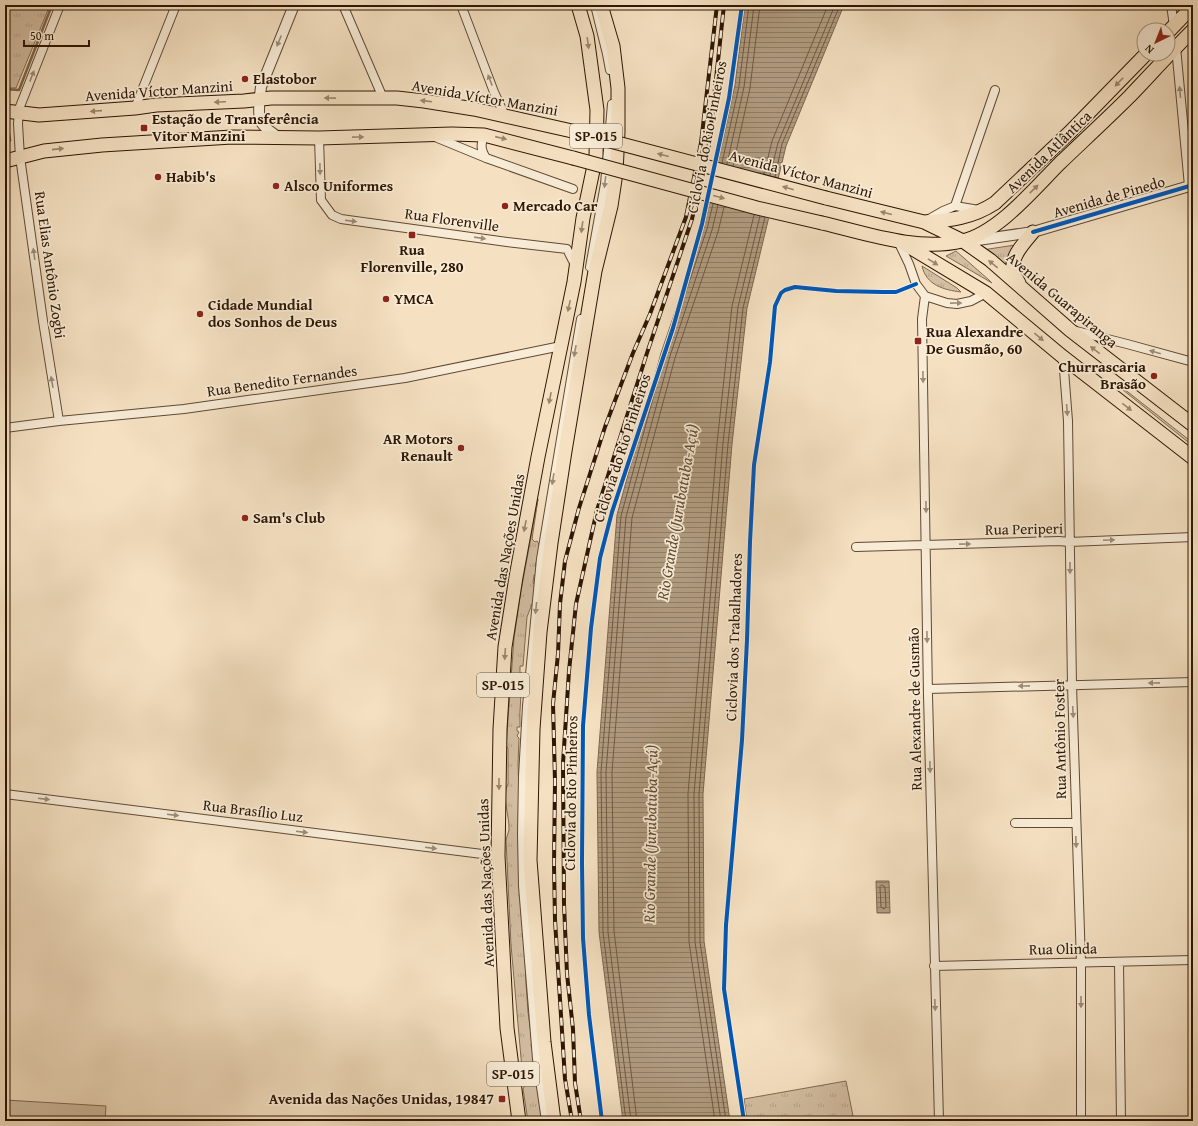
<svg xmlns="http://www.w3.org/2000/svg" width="1198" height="1126" font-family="'Gentium Book Plus',serif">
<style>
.grass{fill:url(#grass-tufts);stroke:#806a52}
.garden{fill:#d3bea2;stroke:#806a52}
.water{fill:url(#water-rules);stroke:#7d664f}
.pier{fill:#f5e1c2}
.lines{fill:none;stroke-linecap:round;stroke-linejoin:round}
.shore{stroke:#705942;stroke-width:1}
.stream{stroke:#7d664f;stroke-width:2.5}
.minor-casing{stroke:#604933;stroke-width:10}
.tertiary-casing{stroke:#604933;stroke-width:12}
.primary-casing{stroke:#2e1603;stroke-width:15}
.trunk-casing{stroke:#2e1603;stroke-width:15}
.minor{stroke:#f8ecd7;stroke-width:8}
.tertiary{stroke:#f8ecd7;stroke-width:10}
.primary{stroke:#f5e1c2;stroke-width:13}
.trunk{stroke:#f5e1c2;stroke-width:13}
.rail-casing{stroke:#2e1603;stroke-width:4}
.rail{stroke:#f8ecd7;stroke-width:2.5;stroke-dasharray:8;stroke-linecap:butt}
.primary-bridge-casing{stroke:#2e1603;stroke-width:15;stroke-linecap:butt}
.primary-bridge{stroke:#f5e1c2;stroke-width:13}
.cycleway-casing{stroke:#f8ecd7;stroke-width:6}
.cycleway{stroke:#0057b8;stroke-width:4}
.oneway{fill:#9d8c78}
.oneway2{fill:#9b866c}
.poi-dot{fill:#8f2418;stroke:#f8ecd7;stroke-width:1.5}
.labels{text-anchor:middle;stroke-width:3.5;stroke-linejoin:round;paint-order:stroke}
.shield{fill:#f8ecd7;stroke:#6b5643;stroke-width:1}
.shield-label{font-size:14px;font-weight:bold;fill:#2e1603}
.poi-label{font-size:15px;font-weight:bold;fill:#2e1603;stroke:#f8ecd7;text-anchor:start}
.street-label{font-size:15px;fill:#2e1603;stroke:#f8ecd7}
.water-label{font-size:16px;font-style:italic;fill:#624c35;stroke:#f8ecd7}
</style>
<defs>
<pattern id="grass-tufts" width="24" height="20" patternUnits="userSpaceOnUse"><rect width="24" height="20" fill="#d3bea2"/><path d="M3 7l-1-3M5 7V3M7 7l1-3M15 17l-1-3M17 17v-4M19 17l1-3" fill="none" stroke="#b5a38a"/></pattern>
<pattern id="water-rules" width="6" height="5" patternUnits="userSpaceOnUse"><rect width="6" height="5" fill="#b19c81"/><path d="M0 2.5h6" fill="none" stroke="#907e67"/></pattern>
</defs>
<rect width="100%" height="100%" fill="#f5e1c2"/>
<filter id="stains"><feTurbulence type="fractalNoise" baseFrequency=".005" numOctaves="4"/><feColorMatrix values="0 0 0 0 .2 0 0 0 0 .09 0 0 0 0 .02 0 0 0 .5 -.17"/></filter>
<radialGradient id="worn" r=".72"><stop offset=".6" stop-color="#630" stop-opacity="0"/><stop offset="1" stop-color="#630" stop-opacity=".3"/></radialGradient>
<path class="grass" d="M5,5H50L16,88H5Z
M5,129L9,130L11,141L5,143Z
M1022,244L1012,274L982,250Z
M956,251L989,280L992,283L946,256Z
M922,266L957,288L961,292C944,290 926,285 922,266Z
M1119,385L1193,443V446L1118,386Z
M538,499L532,539L535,542L537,541L540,546L538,563L536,562L535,566H537L536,575H534L533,583L535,584L534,599L527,617L523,666H520V673H522C522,691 519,709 520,727H517V731L519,732L517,736L519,738L518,764L526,983L528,1012L536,1069L530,1068L522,1069L511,945L506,840C507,837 508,833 509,830C510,818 501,794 508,784V748L506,746L514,638L521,591Z
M533,1081L537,1082L543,1121H528L523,1089L525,1085Z
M846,1081L854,1121H747L744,1099Z"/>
<path class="garden" d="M5,1100L106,1106L105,1121H5Z"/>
<path class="water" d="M745,5H844L786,146L747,308L732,444L703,794L704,941L730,1121H623L599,932L597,772L617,515L661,353L704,227L735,85Z
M876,881H889L890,913H877Z"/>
<path class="pier" d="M716,164L780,181L770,219L707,202Z"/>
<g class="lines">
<path class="shore" d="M722,163L739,86L749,5
M727,164L744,87L754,5
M733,166L750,88L760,5
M764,174L772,141L828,5
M770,175L778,143L835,5
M775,177L782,144L840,5
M882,885L885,887L886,907L884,909L881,907L880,887Z
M626,1121L603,932L601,772L621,516L665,354L707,229L713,204
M631,1121L608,932L606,772L626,517L670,356L712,230L718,205
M637,1121L614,931L612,772L632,518L675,358L718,232L724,207
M715,1121L689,942L688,794L717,443L732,306L754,215
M721,1121L695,942L694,794L723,443L738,307L760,216
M726,1121L700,942L699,794L728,444L743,308L765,217"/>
<path class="stream" d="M5,89L19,90L52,5"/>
<g class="minor-casing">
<path id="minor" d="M343,5L383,98
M461,5L494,92L505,116
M595,5L607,54L610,70
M1171,5L1174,26
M1176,47L1189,186
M135,108L176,5
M484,135C481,144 480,149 486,158
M435,137L486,158L573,189
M319,138L321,200L332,215L341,219L507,242L567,249L575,265
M955,206L995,90
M929,219L943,211L955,206L979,210
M898,241L909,264L916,284L925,296L947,303L957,304L971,301L986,293
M590,267L605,184L612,104
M925,296L922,319L928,695L939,1121
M1076,331L1127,344L1193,362
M1063,357L1068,421L1072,685L1081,963V1121
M59,421L43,321L20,157L18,124L19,109L60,5
M5,428L59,421L184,409L405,378L561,346
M856,547L1059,541L1069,542L1193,537
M928,689L1193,682
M5,794L498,856
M1015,823H1075
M1119,962L1121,1121
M934,966L1193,960
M546,1121L537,1059L523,886L522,834L523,776L527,706L541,559L581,319"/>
</g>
<g class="tertiary-casing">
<path id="tertiary" d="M278,137C273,133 265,129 261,122C257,115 260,95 261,87L294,5
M971,241L1033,232L1193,185"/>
</g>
<g class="primary-casing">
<path id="primary" d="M1168,32L1193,6
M5,111L39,115L135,108L156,105L244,101L271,98H397L424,101L474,109L572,131
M5,161L44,151L102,145L232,137L319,138L452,134L484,135L573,158
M826,198L924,222L963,241L990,260L1070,330L1193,425
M924,222C951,220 972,218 995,203L1070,132L1146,54
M822,223C865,233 918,252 962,241C998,233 1034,189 1060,163C1083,141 1107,119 1130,96C1151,74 1171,52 1193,30
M903,243L986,293L1063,357L1193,458
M1019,283C1017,279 1014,275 1013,272C1010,257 1024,243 1033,232"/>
</g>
<g class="trunk-casing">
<path id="trunk" d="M519,1121L507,1028L498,856L500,729L505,647L516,577L538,457L574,282L583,218L596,156L597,110L587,36L578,5
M554,1121L544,1042L530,860L533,729L540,632L551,543L565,451L595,271L611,206L616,173L618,132V88L613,46L601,5"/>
</g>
<use href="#minor" class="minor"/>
<use href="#tertiary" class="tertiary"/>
<use href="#primary" class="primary"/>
<use href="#trunk" class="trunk"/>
<g class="rail-casing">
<path id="rail" d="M572,1121L565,1079L555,920L554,865L555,781L553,704L558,654L560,604L565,561L579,508L605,427L633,353L650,314L686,217L701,143L717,5
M581,1121L575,1083L573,1029L567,974L564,904L563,763L569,671L576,604L597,510L647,353L692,219L709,144L724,5"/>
</g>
<use href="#rail" class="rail"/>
<g class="primary-bridge-casing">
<path id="primary-bridge" d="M572,131L826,198
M573,158L757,208L822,223"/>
</g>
<use href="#primary-bridge" class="primary-bridge"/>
<g class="cycleway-casing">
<path id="cycleway" d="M1033,232L1193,185
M602,1121L589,1015L583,938L582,863L583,726L591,628L600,558L612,512L673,328L702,224L729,98L742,5
M744,1121L724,989L726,925L742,740L747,640L750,542L754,465L770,362L775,306L781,293L785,290L795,287L836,291L883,292H896L916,284"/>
</g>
<use href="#cycleway" class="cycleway"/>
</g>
<defs><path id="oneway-solid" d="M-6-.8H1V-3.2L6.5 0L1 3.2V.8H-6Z"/></defs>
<g class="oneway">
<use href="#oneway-solid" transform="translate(279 41) rotate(112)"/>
<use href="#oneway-solid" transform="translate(32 76) rotate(-69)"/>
<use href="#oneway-solid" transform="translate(490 80) rotate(-111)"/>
<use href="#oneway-solid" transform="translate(1180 92) rotate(-95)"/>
<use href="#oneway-solid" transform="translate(320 169) rotate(89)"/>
<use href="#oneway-solid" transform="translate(605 182) rotate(97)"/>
<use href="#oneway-solid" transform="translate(351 221) rotate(7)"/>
<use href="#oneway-solid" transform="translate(480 238) rotate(8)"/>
<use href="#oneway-solid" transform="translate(34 254) rotate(-98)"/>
<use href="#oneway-solid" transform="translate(956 303) rotate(-1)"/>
<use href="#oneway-solid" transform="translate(575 351) rotate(100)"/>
<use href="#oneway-solid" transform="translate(1155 352) rotate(-164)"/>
<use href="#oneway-solid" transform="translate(923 377) rotate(89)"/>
<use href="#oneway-solid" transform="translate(52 382) rotate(-100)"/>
<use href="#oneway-solid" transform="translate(1067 410) rotate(86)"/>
<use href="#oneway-solid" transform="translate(553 479) rotate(99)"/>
<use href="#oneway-solid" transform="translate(926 507) rotate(89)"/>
<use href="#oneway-solid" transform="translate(1109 540) rotate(-2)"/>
<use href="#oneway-solid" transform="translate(965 544) rotate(-1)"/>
<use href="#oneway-solid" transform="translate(1070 568) rotate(89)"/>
<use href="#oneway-solid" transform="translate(536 608) rotate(96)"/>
<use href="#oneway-solid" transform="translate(927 637) rotate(89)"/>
<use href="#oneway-solid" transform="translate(1154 683) rotate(179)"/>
<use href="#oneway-solid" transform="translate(1024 686) rotate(179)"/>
<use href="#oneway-solid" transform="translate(1073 712) rotate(87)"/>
<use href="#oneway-solid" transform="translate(930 767) rotate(89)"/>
<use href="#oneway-solid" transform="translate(44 799) rotate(7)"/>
<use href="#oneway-solid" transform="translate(173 815) rotate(7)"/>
<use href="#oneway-solid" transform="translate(302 832) rotate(7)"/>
<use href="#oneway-solid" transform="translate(1076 842) rotate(88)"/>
<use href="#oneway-solid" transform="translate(431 848) rotate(7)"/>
<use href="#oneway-solid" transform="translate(1081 1002) rotate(90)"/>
<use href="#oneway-solid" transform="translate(935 1005) rotate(88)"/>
</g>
<g class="oneway2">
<use href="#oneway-solid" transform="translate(588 43) rotate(82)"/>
<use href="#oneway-solid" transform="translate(1119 82) rotate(134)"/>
<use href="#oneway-solid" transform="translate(330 98) rotate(-179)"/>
<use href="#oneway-solid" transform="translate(426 101) rotate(-173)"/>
<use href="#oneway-solid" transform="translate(220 102) rotate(177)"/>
<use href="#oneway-solid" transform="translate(96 111) rotate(176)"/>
<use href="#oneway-solid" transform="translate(358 137) rotate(-1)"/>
<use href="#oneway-solid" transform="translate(501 138) rotate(13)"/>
<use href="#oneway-solid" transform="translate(58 149) rotate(-6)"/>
<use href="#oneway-solid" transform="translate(663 155) rotate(-165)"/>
<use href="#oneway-solid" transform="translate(788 188) rotate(-164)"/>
<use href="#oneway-solid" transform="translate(1034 189) rotate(-44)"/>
<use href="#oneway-solid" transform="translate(719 197) rotate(15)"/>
<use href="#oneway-solid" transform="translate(886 213) rotate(-166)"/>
<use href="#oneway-solid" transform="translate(582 227) rotate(98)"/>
<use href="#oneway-solid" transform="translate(933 262) rotate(32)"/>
<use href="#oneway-solid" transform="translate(993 264) rotate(-141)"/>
<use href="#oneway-solid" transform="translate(569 306) rotate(102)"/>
<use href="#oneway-solid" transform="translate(1039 337) rotate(40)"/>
<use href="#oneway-solid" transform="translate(1095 350) rotate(-142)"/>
<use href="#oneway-solid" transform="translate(550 398) rotate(101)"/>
<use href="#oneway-solid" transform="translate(1127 407) rotate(38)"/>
<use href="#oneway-solid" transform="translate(525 526) rotate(101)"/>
<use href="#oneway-solid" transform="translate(505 654) rotate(94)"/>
<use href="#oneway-solid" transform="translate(499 784) rotate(90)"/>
</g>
<g class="poi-dot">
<circle cx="245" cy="79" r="4"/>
<rect x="140" y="124" width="8" height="8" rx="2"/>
<circle cx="158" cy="177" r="4"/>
<circle cx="276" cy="186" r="4"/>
<circle cx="505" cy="206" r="4"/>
<rect x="408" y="231" width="8" height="8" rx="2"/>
<circle cx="386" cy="299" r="4"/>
<circle cx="200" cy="314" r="4"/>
<rect x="914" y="337" width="8" height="8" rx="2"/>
<circle cx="1154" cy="376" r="4"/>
<circle cx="461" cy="448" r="4"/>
<circle cx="245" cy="518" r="4"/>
<rect x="498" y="1095" width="8" height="8" rx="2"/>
</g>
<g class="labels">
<g class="shield">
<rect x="570" y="124" width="52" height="24" rx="3"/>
<rect x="477" y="673" width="52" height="24" rx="3"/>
<rect x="487" y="1062" width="52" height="24" rx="3"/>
</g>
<g class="shield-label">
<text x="596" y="141">SP-015</text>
<text x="503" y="690">SP-015</text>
<text x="513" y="1079">SP-015</text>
</g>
<g class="poi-label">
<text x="253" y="84">Elastobor</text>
<text x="152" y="124">Estação de Transferência<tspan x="152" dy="17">Vitor Manzini</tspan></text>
<text x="166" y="182">Habib's</text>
<text x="284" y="191">Alsco Uniformes</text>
<text x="513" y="211">Mercado Car</text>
<text x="412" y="255" text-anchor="middle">Rua<tspan x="412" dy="17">Florenville, 280</tspan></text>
<text x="394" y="304">YMCA</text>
<text x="208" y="310">Cidade Mundial<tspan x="208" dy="17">dos Sonhos de Deus</tspan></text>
<text x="926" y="337">Rua Alexandre<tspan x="926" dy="17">De Gusmão, 60</tspan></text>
<text x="1146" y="372" text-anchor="end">Churrascaria<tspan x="1146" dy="17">Brasão</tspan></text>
<text x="453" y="444" text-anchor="end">AR Motors<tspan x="453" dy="17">Renault</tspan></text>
<text x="253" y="523">Sam's Club</text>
<text x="494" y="1104" text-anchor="end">Avenida das Nações Unidas, 19847</text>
</g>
<g class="street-label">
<text transform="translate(159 91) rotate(-4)" y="5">Avenida Víctor Manzini</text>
<text transform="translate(485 98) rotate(10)" y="5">Avenida Víctor Manzini</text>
<text transform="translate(707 137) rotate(-79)" y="5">Ciclovia do Rio Pinheiros</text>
<text transform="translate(1049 152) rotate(-44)" y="5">Avenida Atlântica</text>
<text transform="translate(801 174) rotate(15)" y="5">Avenida Víctor Manzini</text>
<text transform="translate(1109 197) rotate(-16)" y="5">Avenida de Pinedo</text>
<text transform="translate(452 220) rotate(8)" y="5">Rua Florenville</text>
<text transform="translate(50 265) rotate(82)" y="5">Rua Elias Antônio Zogbi</text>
<text transform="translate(1062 300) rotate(40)" y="5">Avenida Guarapiranga</text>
<text transform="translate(282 381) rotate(-8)" y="5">Rua Benedito Fernandes</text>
<text transform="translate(622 448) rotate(-72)" y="5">Ciclovia do Rio Pinheiros</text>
<text transform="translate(1024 529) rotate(-1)" y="5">Rua Periperi</text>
<text transform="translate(505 557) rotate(-80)" y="5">Avenida das Nações Unidas</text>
<text transform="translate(734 637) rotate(-88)" y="5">Ciclovia dos Trabalhadores</text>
<text transform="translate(915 709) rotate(-91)" y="5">Rua Alexandre de Gusmão</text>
<text transform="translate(1060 739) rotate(-91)" y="5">Rua Antônio Foster</text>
<text transform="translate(571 793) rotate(-89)" y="5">Ciclovia do Rio Pinheiros</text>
<text transform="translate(253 811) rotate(7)" y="5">Rua Brasílio Luz</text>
<text transform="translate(486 883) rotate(-92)" y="5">Avenida das Nações Unidas</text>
<text transform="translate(1063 949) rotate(-1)" y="5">Rua Olinda</text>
</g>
<g class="water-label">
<text transform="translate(677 512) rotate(-80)" y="6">Rio Grande (Jurubatuba-Açú)</text>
<text transform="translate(650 834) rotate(-89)" y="6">Rio Grande (Jurubatuba-Açú)</text>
</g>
</g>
<rect width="1198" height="1126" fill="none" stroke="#f5e1c2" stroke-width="20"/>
<rect x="6" y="6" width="1186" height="1114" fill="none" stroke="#2e1603" stroke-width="2"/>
<rect x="10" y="10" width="1178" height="1106" fill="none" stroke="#2e1603"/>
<g transform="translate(1156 42) rotate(223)"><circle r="19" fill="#f8ecd7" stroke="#a79682"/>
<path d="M0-3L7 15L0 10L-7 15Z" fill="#8f2418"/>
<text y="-6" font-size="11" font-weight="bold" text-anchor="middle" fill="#2e1603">N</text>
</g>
<path d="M24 40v6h65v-6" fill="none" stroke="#2e1603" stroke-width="2"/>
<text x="30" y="40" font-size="12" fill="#2e1603" stroke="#f8ecd7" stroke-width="3" paint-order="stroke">50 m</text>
<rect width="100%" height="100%" filter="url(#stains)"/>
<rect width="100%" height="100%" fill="url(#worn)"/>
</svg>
